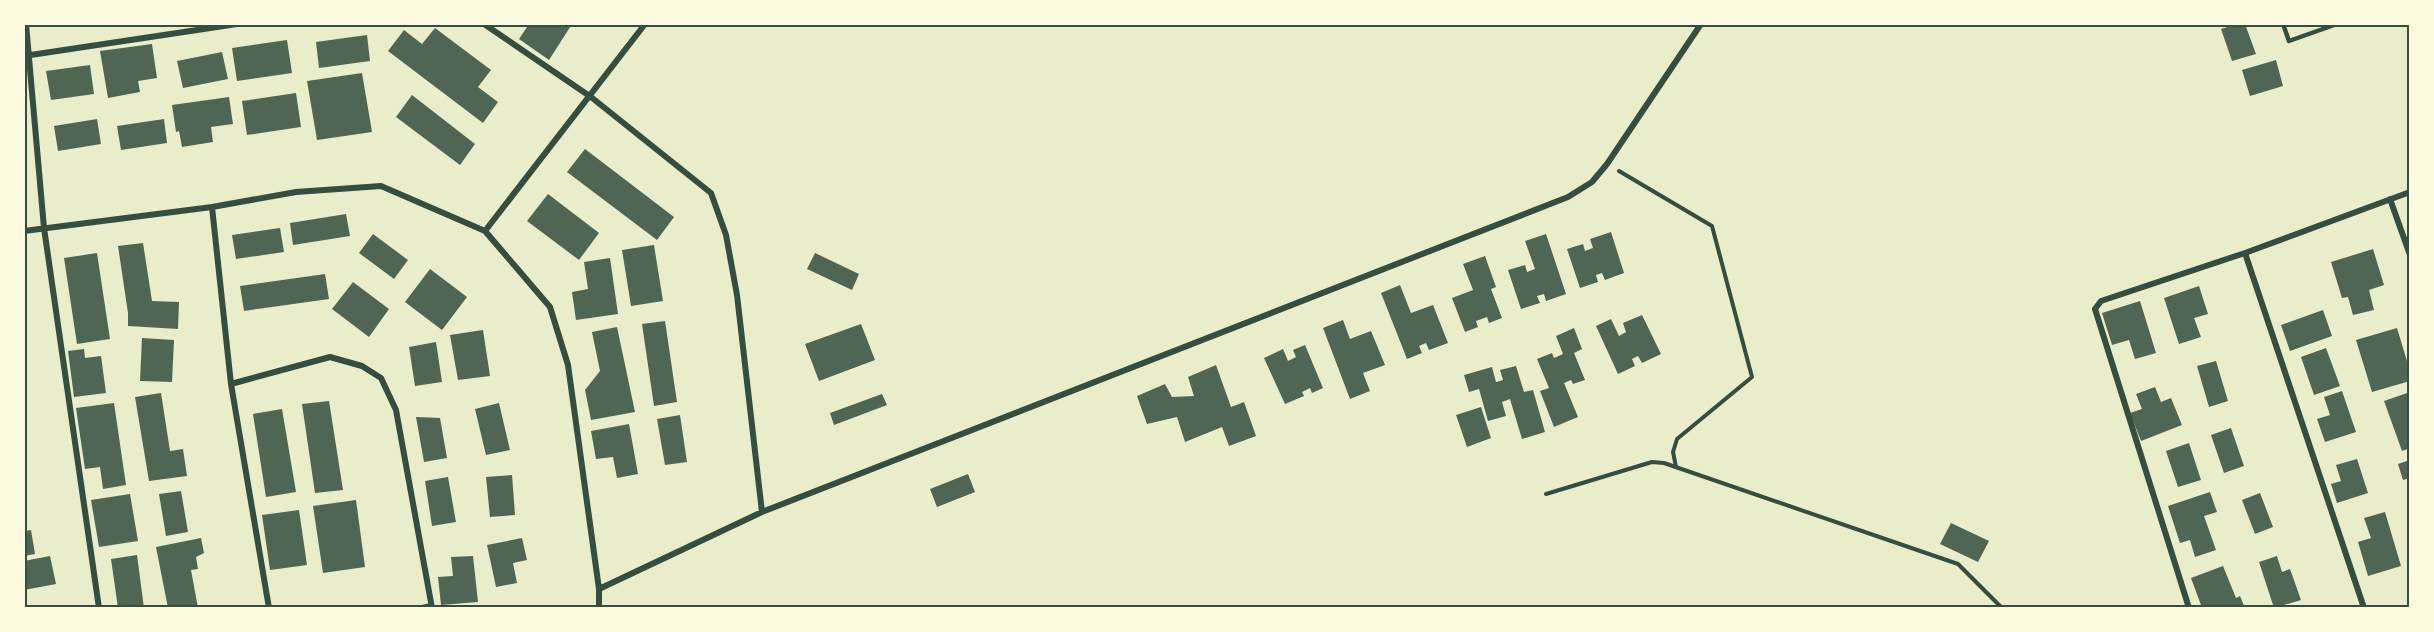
<svg xmlns="http://www.w3.org/2000/svg" width="2434" height="632" font-family="Figtree,sans-serif">
<style>
.building{fill:#4f6655}
.lines{fill:none;stroke-linecap:round;stroke-linejoin:round}
.path{stroke:#344e41;stroke-width:4}
.service{stroke:#344e41;stroke-width:4.5}
.minor{stroke:#344e41;stroke-width:6}
.neatline{fill:none;stroke:#344e41;stroke-width:2}
</style>
<rect width="100%" height="100%" fill="#e9edc9"/>
<path class="building" d="M529,24H572L549,60L519,39Z
M2238,24H2245L2256,54L2232,61L2221,29Z
M435,28L491,70L478,87L498,102L483,123L388,51L404,30L422,44Z
M367,35L370,61L319,68L316,42Z
M287,40L292,73L237,81L232,48Z
M152,44L157,78L138,81L140,92L108,98L100,51Z
M222,52L228,79L183,88L177,61Z
M2276,60L2283,86L2250,96L2242,70Z
M90,65L94,94L51,100L46,71Z
M362,73L372,132L317,140L307,81Z
M296,93L301,127L247,135L242,101Z
M412,95L475,144L460,165L396,117Z
M229,97L233,124L211,127L213,142L182,147L179,131L176,132L172,105Z
M97,119L101,144L58,151L54,126Z
M164,119L167,143L121,150L117,126Z
M585,149L674,217L657,240L567,172Z
M548,194L599,233L579,260L527,221Z
M346,214L350,236L293,245L290,223Z
M280,228L284,252L236,259L232,235Z
M1611,232L1624,273L1605,280L1602,273L1596,275L1598,282L1580,288L1567,249L1583,244L1585,251L1593,248L1590,239Z
M373,234L408,260L394,279L359,253Z
M1546,234L1566,294L1546,301L1544,294L1537,296L1540,303L1521,309L1508,270L1525,265L1527,272L1535,269L1525,241Z
M143,243L152,301L179,302L178,329L128,326V313L118,246Z
M654,245L663,301L631,306L622,250Z
M2373,249L2384,285L2369,290L2374,310L2353,315L2348,297L2342,298L2331,262Z
M97,253L110,339L77,344L64,258Z
M815,253L859,274L852,290L807,269Z
M1485,256L1496,287L1491,289L1502,318L1489,323L1487,317L1476,321L1478,327L1465,332L1452,298L1473,290L1463,264Z
M610,258L618,314L576,320L572,292L588,289L584,262Z
M430,269L467,297L442,330L405,302Z
M325,274L329,299L244,311L240,286Z
M353,282L389,309L369,337L332,309Z
M1400,285L1411,313L1433,305L1448,343L1429,350L1426,343L1419,346L1422,353L1407,359L1381,293Z
M2199,286L2208,314L2194,318L2201,337L2179,344L2164,298Z
M2140,301L2156,353L2135,359L2129,340L2112,345L2102,313Z
M2323,310L2332,336L2290,351L2281,325Z
M1642,315L1661,354L1642,363L1638,356L1632,359L1635,366L1618,374L1596,326L1611,319L1619,336L1626,332L1623,323Z
M1343,320L1350,339L1371,331L1385,365L1363,373L1370,391L1350,399L1323,328Z
M665,321L677,402L654,406L642,324Z
M861,324L875,360L819,381L805,344Z
M617,327L635,412L591,420L585,390L600,371L592,332Z
M1574,328L1582,349L1574,353L1585,380L1573,384L1571,380L1564,383L1578,417L1554,427L1540,391L1549,388L1537,359L1552,353L1554,358L1563,354L1556,336Z
M2397,328L2410,371V381L2372,392L2356,340Z
M483,330L490,376L458,380L450,335Z
M142,338L174,340L172,382L140,381Z
M436,342L442,382L415,386L409,347Z
M1305,345L1323,388L1312,393L1310,388L1302,392L1304,396L1285,404L1264,358L1283,349L1288,361L1296,357L1293,350Z
M2326,348L2340,386L2314,395L2301,357Z
M84,349L85,358L101,356L106,393L74,397L68,351Z
M2216,361L2228,401L2209,407L2197,366Z
M1216,365L1231,407L1244,402L1256,436L1229,446L1222,427L1185,442L1177,417L1147,424L1137,396L1165,384L1172,397L1194,396L1188,377Z
M1516,366L1524,392L1533,390L1545,432L1522,439L1510,399L1502,402L1506,416L1488,421L1479,389L1469,392L1464,375L1492,367L1496,382L1503,380L1500,370Z
M2155,387L2161,402L2171,398L2182,425L2141,441L2130,413L2142,409L2136,394Z
M2342,391L2356,432L2325,442L2317,419L2330,415L2324,397Z
M2410,392V448L2402,451L2384,401Z
M161,393L170,451L183,449L187,476L149,481L135,397Z
M882,394L887,405L834,425L830,413Z
M329,401L343,490L315,493L302,404Z
M114,403L126,485L103,489L100,467L85,469L76,408Z
M499,403L510,450L486,455L475,409Z
M1481,407L1491,438L1467,447L1456,415Z
M282,409L296,492L266,497L253,414Z
M680,415L687,462L665,465L657,419Z
M416,417L440,418L447,458L424,462Z
M629,424L638,474L617,478L613,457L596,459L591,431Z
M2231,428L2244,466L2224,473L2211,435Z
M2189,443L2201,480L2178,487L2166,451Z
M2357,459L2368,493L2337,503L2331,484L2341,481L2336,465Z
M2410,460V478L2403,480L2398,464Z
M968,474L975,492L937,507L930,489Z
M512,475L515,515L490,517L486,477Z
M448,477L456,522L432,526L425,481Z
M181,491L188,532L166,536L159,494Z
M2210,492L2217,512L2204,516L2216,550L2195,557L2190,540L2180,543L2168,506Z
M2260,493L2273,527L2255,534L2242,500Z
M130,494L138,541L99,547L91,500Z
M356,500L365,567L323,573L313,506Z
M299,510L307,565L270,570L262,515Z
M2385,512L2401,566L2368,576L2358,542L2371,538L2364,518Z
M1951,523L1989,541L1978,562L1940,544Z
M31,530L35,554L24,556V531Z
M201,538L204,553L196,557L198,569L191,570L198,608H168L156,547Z
M522,538L527,560L513,563L517,583L496,587L487,545Z
M137,555L144,608H118L111,559Z
M50,556L56,584L24,590V561Z
M473,556L478,602L441,605L438,577L453,576L451,557Z
M2277,556L2282,572L2290,569L2301,600L2274,608L2259,562Z
M2223,566L2236,598L2240,596L2245,608H2202L2191,578Z"/>
<g class="lines">
<path class="path" d="M1619,171L1712,226L1752,377L1677,439L1673,452L1676,467
M1546,494L1652,462L1664,463L1958,564L2002,608"/>
<path class="service" d="M2283,24L2289,41L2337,24"/>
<path class="minor" d="M26,24L44,228L99,608
M484,24L591,97L711,193L726,235L737,295L762,512
M24,56L237,24
M2390,199L2410,255
M212,207L231,384L269,608
M24,231L212,207L296,192L381,186L485,231L550,307L568,365L599,589V608
M485,231L645,24
M2245,253L2364,608
M231,384L330,357L362,366L381,378L396,410L432,608
M599,589L762,512L1568,197L1592,182L1607,164L1701,24
M422,608L431,606
M2189,608L2095,309L2101,301L2245,253L2410,192"/>
</g>
<rect width="2434" height="632" fill="none" stroke="#fefae0" stroke-width="51"/>
<rect x="26" y="26" width="2382" height="580" class="neatline"/>
</svg>
